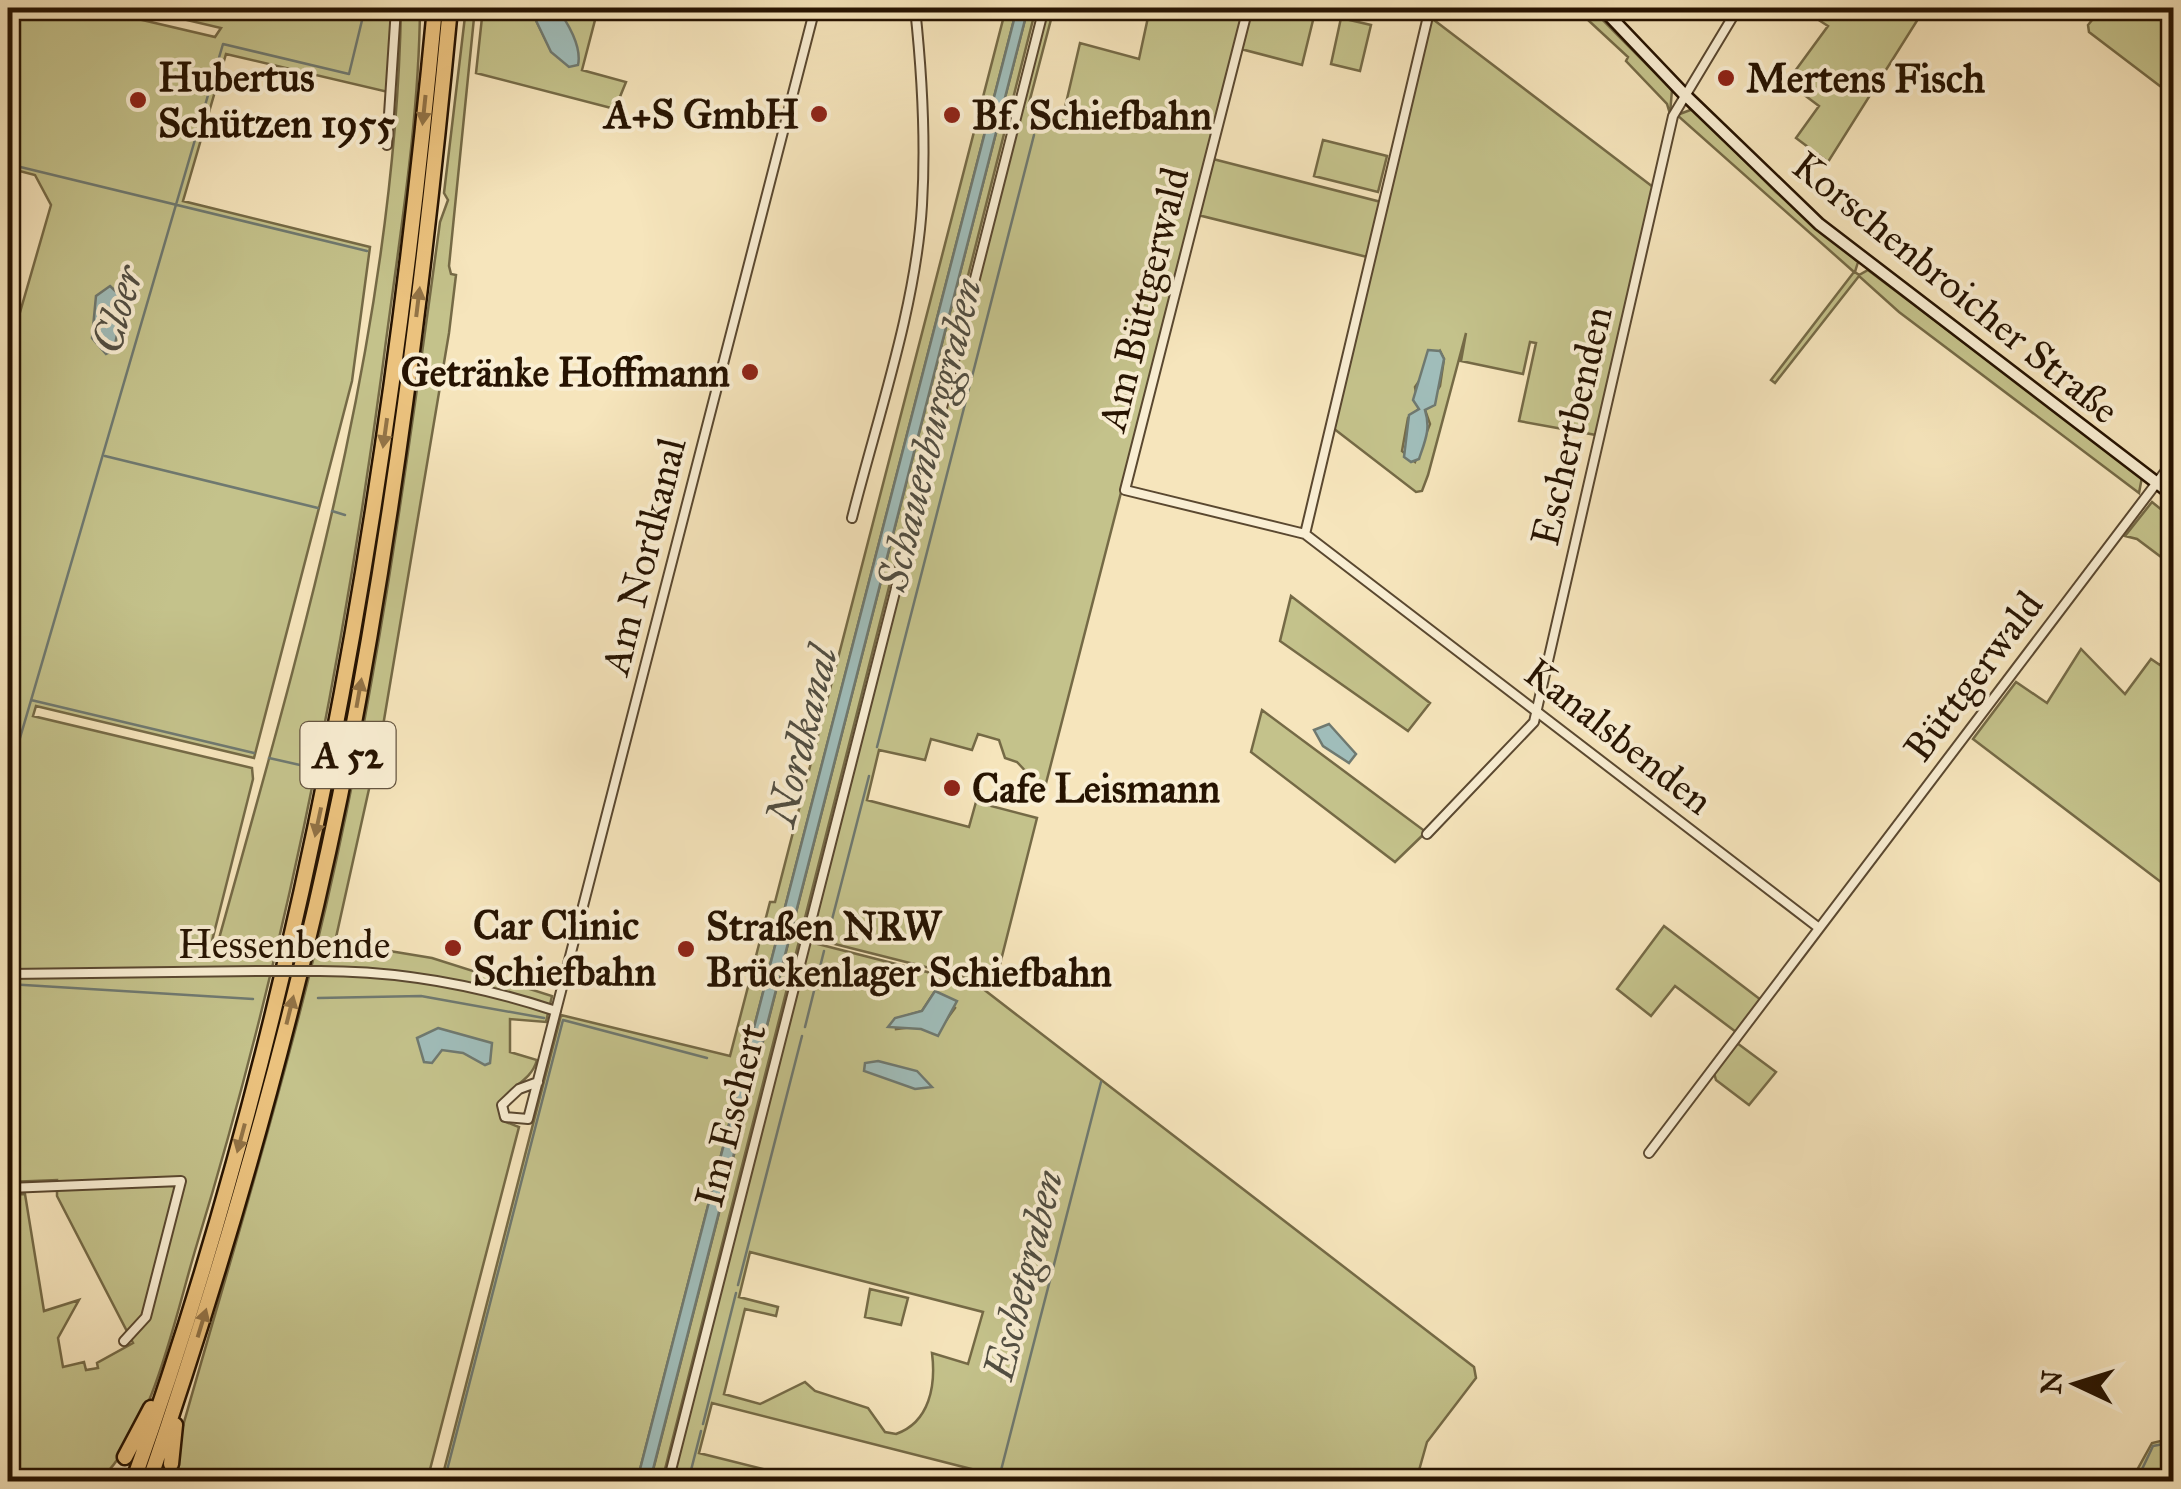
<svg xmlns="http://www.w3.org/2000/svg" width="2181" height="1489" font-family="'IM FELL Great Primer',serif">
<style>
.green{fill:#c4c28b;stroke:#756a46;stroke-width:2.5;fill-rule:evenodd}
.water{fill:#a0bdba;stroke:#6f7970;stroke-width:2.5}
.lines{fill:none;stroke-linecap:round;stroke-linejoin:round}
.stream{stroke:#6f7970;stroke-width:2.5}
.minor-casing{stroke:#5a4830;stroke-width:12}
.secondary-casing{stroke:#261301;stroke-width:15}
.motorway-casing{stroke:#261301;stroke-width:19}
.minor{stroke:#f9eed3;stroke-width:8}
.secondary{stroke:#f9eed3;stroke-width:10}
.motorway{stroke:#ebc27e;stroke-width:14}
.minor-bridge-casing{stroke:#5a4830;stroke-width:12;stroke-linecap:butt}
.minor-bridge{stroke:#f9eed3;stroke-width:8}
.oneway{fill:#927346}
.poi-dot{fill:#8f2418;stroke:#f9eed3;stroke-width:4}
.labels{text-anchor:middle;stroke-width:8;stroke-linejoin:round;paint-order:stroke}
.shield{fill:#f9eed3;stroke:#655540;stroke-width:2.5}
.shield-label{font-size:38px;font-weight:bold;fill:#261301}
.poi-label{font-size:40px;font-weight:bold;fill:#261301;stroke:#f9eed3;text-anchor:start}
.street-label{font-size:40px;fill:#261301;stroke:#f9eed3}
.water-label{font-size:42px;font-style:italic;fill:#514e42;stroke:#f9eed3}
</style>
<rect width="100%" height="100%" fill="#f6e5bc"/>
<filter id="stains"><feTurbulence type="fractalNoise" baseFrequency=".002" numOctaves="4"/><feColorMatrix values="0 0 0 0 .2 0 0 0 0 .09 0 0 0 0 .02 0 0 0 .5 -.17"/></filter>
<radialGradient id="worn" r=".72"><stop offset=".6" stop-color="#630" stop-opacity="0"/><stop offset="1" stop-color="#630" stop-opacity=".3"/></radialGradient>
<path class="green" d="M8,8H91L215,37L221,28L149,11L150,8H392L388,92L226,54L183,201L370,247L352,381L254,758L36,706L33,716L252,768L253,779L209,953H215C301,644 395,331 401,8H420C419,126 398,246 383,364C343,663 285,956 197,1244C175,1316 154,1429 99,1481H8V1195L25,1194L44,1311L79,1300L58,1338L63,1367L84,1362L86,1370L98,1368L97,1363L133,1343L57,1196V1180L8,1182V340H12L51,205L35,175L8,168Z
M466,8H475L449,266L451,274L456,275L449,333L383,726L335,942L432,958L552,996L546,1022L510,1019V1052L537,1060C530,1084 508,1085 499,1106L506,1122L519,1127L427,1481H182L177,1464L179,1440C225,1277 275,1116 315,952C374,712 407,466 440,222L448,200L444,193Z
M483,8H530L551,51L565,60L561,13L556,8H576L581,16L595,20L582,70L626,82L615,109L476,73Z
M1006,8H1017L637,1481L441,1482L561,1015L730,1056L770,902H775Z
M1028,8H1036L662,1481L650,1482Z
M1048,8H1054L1028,107L1063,116L1080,43L1139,59L1150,8H1246L1044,791L1017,762L1005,758L999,740L978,734L972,750L931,739L925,760L879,750L867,800L969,827L976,802L1037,818L996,980L989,983L811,938Z
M1251,8H1316L1302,65L1241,49Z
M1575,8H1591L1672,90L1670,114L1667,104L1626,61L1628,57Z
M1800,8H1925L1828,162L1796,138L1819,106L1787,82L1828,26Z
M2102,8H2173V96L2089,32L2088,25Z
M1430,17L1653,187L1596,435L1519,421L1536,343L1530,342L1523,374L1461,361L1466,333L1428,475L1422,491L1416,492L1333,428ZM1440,351L1444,359L1440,386L1425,410L1430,424L1415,462L1402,451L1408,418L1419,409L1415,387Z
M1341,18L1371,25L1360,71L1331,64Z
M1693,109L1776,192L1858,262L1855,272L1859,275L1868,270L2142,477L2139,493L1899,312L1859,276L1775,383L1771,380L1854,272L1677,115Z
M1323,140L1387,156L1378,192L1314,176Z
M1213,159L1381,202L1367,257L1198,215Z
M2152,502L2173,519V566L2137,539L2125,536Z
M1291,596L1430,703L1408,731L1280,641Z
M2173,648L2174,883L2170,889L1973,739L2016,682L2047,703L2081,649L2125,694L2151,659L2160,665Z
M1262,710L1426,832L1395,862L1251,752Z
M1664,926L1761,1000L1736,1032L1675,986L1651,1016L1617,989Z
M810,942L978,985L1474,1367L1476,1378L1427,1442L1416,1481H994L995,1475L712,1403L699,1453L811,1481L672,1482ZM935,991L955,1008L944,1023L896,1029L895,1019L922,1011ZM750,1252L983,1312L968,1364L932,1353C936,1385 930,1422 896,1434L885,1432L868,1408L815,1391L805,1382L760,1404L724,1394L745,1309L776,1316L778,1307L739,1297Z
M1737,1043L1776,1072L1749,1105L1716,1080L1714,1073Z
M870,1289L908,1298L901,1325L865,1317Z
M2173,1438V1481H2131L2152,1443Z"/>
<path class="water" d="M530,8H556C568,22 582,47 578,65L569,67L551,52Z
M1017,8H1028L650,1481H637Z
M110,286L124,299L114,350L106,354L92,338L96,296Z
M1428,350L1440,351L1444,359L1435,405L1425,410C1431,429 1425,441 1419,459L1411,462L1404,457L1409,415L1419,409L1413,400Z
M1329,724L1356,754L1349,763L1323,746L1314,730Z
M935,991L957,1001L938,1036L921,1029L888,1027L895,1018L922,1011Z
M438,1028L492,1043L490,1063L485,1065L463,1053L442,1050L432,1063L424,1062L417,1038Z
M878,1061L917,1071L932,1087L915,1089L864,1071L865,1063Z"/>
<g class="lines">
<path class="stream" d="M8,164L367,251
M105,456L318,508
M332,511L345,515
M31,700L254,753
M877,747L1034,135
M269,758L300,765
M8,779L223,44L349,74L365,8
M827,939L869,776
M8,984L253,999
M318,998L421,996L544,1018
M805,1027L824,951
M738,1285L802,1036
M703,1424L736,1293
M444,1482L563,1020L707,1058
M688,1482L701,1431
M998,1482L1101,1082
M2136,1482L2153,1446L2174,1442"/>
<g class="minor-casing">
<path id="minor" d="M1248,8L1125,490L1305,534L1819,928
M147,15L148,8
M387,145L396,8
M852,518C877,419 916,307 922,205C926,139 922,73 915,8
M1305,534L1430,8
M1427,834L1534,722L1673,116L1738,8
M320,971C402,971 478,985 556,1011
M8,974L259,971
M538,1082L519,1089L502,1105L505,1117L528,1119L815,8
M1649,1153L2174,460
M8,1188L181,1181L146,1317L124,1341
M668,1482L1044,8"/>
</g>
<g class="secondary-casing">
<path id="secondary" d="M1602,8L1684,94L1819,224L2174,496"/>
</g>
<g class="motorway-casing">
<path id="motorway" d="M125,1457L151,1408
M171,1464L175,1425
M133,1482C303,1006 388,509 435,8
M149,1482C226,1257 292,1029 340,796C392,535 425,272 450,8"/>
</g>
<use href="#minor" class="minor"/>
<use href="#secondary" class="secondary"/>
<use href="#motorway" class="motorway"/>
<g class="minor-bridge-casing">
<path id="minor-bridge" d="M259,971H320"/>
</g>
<use href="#minor-bridge" class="minor-bridge"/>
</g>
<defs><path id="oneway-solid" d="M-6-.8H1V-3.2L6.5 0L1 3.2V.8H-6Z" transform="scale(2.5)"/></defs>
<g class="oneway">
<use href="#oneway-solid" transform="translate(424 110) rotate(96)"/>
<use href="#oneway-solid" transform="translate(418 302) rotate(-83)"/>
<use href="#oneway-solid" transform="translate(385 433) rotate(98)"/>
<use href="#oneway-solid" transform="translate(359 693) rotate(-80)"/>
<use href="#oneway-solid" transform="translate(318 822) rotate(102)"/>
<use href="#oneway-solid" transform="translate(290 1010) rotate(-76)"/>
<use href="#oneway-solid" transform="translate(241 1138) rotate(105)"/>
<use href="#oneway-solid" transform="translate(202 1323) rotate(-73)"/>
</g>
<g class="poi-dot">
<circle cx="1726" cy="78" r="10"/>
<circle cx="138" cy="100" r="10"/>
<circle cx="819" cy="114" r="10"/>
<circle cx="952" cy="115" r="10"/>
<circle cx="750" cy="372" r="10"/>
<circle cx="952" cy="788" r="10"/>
<circle cx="453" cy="948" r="10"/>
<circle cx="686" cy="949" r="10"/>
</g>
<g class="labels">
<rect class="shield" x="300.5" y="722" width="95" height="66" rx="8"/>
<g class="shield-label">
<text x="348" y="768">A 52</text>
</g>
<g class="poi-label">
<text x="158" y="91">Hubertus<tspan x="158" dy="46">Schützen 1955</tspan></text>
<text x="1746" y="92">Mertens Fisch</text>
<text x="799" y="128" text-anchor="end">A+S GmbH</text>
<text x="972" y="129">Bf. Schiefbahn</text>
<text x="730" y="386" text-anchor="end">Getränke Hoffmann</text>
<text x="972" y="802">Cafe Leismann</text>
<text x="473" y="939">Car Clinic<tspan x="473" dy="46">Schiefbahn</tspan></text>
<text x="706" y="940">Straßen NRW<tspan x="706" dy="46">Brückenlager Schiefbahn</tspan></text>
</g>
<g class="street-label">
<text transform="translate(1956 287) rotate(39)" y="14">Korschenbroicher Straße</text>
<text transform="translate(1143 299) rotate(-76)" y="14">Am Büttgerwald</text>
<text transform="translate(1571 426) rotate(-77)" y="14">Eschertbenden</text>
<text transform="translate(643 556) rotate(-76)" y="14">Am Nordkanal</text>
<text transform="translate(1973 676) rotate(-53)" y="14">Büttgerwald</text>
<text transform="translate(1619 736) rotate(38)" y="14">Kanalsbenden</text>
<text x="284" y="958">Hessenbende</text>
<text transform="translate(730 1115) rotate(-76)" y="14">Im Eschert</text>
</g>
<g class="water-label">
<text transform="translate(117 309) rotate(-74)" y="15">Cloer</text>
<text transform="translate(929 434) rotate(-76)" y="15">Schauenburggraben</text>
<text transform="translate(801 736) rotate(-76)" y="15">Nordkanal</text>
<text transform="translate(1023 1275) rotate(-76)" y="15">Eschetgraben</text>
</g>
</g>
<rect width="2181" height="1489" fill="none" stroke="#f6e5bc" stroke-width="40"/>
<rect x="10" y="10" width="2161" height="1469" fill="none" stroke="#261301" stroke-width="5"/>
<rect x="20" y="20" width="2141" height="1449" fill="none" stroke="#261301" stroke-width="2.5"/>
<g transform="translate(2076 1384) rotate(274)" stroke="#f9eed3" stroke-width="8" paint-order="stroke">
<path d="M0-8L18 38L0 25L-18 38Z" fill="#261301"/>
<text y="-15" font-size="28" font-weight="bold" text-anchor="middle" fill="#261301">N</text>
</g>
<rect width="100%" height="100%" filter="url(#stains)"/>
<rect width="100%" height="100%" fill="url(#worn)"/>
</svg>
